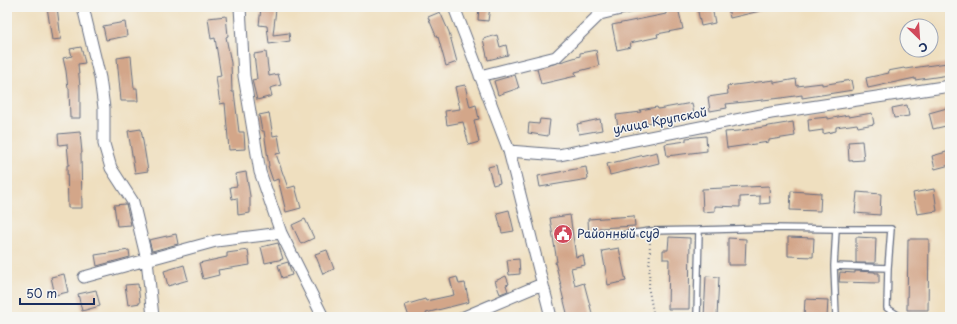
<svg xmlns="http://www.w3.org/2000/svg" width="957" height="324" font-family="'Playpen Sans',sans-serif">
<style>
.building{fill:#d3a689}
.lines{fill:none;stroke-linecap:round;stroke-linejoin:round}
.service-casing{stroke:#656d80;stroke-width:8}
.minor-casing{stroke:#656d80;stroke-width:13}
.path{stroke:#656d80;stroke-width:2;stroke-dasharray:1 3;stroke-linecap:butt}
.service{stroke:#fff;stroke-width:5.5}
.minor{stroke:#fff;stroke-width:11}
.labels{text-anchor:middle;stroke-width:3;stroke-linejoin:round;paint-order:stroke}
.street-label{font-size:12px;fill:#1b2f5e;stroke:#f6f6f2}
.poi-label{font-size:12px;fill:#1b2f5e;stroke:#f6f6f2;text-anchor:start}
</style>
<rect width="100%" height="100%" fill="#f6f6f2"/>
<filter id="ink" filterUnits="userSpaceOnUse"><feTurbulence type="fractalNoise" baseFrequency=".025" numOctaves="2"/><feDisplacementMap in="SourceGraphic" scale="8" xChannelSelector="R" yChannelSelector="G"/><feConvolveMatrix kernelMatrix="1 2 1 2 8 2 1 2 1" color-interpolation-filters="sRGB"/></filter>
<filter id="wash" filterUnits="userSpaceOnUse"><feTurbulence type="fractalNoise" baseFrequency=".012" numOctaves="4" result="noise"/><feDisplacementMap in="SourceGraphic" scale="16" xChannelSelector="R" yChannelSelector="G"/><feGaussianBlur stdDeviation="0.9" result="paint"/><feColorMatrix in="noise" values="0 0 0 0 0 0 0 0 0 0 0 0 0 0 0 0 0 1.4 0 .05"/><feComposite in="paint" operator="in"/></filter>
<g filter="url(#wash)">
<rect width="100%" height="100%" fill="#efdfbf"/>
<g id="blocks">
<path class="building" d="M47,7H57L61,39L52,40Z
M479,7H490L488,21L478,20Z
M697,7H712L715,23L701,26Z
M728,7H759L760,11L730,18Z
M261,8L276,9L273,35L289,33L290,41L269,44L267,26L259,25Z
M678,8L683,29L657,34L658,37L630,43L631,47L617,50L612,25L666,14V11Z
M440,12L449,32L457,62L446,66L438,37L437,38L428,17Z
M226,16L228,36L226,37L231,63L232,92H234L239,132H244L245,149L229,150L225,103L220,104L217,84L216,77L221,76L215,38L211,39L208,18Z
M125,22L127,36L106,40L103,26Z
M497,35L500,47L506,45L508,55L488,60L483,39Z
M81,47L85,63L78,64L80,87V118H70L69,88H68L66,71L63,58L72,56L70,49Z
M596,50L599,66L575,72L576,76L541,84L537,69L580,56V53Z
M266,52L269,76L278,74L281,85L270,88L272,96L257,100L252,80L257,79L254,54Z
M131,56L134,88H137L138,101H121L117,58Z
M947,63L949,75L915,80V78L868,88L866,78L889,73L888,71L904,68L905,69Z
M515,75L519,88L498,95L494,81Z
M796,79L797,86L822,83V85L851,80L853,90L802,98V95L781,98L726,104L727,108L710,111L708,97L728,94L727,86L774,80V83Z
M465,85L470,107L476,105L479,119L474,120L479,142L469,145L463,122L447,125L445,111L460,109L455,87Z
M692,103L694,114L660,121L618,127L616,115L641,112L640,110L657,107L658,109Z
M907,105L909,116L894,118L892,108Z
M947,108L950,125L933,129L929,113Z
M269,113L273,136L278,135L281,153L276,154L288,188L295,186L301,208L286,212L278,179L273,181L268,166H269L264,131H262L259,115Z
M872,113L874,124L858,127L857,124L836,127V131L823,134V130L809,132L808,119L828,117V119L848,115L849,117Z
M540,119L550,120L548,136L528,133L529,123L539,124Z
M600,119L602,130L579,134L577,124Z
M793,122L795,136L769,140V142L727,148L725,132L739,131Z
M141,129L148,171L135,173L128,131Z
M80,132L82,153H81L82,208H68L67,165H69L67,144L59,145L58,134Z
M706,136L707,151L667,156L665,144L686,141V138Z
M862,141L864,160L849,161L848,142Z
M950,151V165L935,169L932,156Z
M657,152L659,163L610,175L607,164Z
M496,165L500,183L493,185L488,167Z
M586,167L588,179L540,187L538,176Z
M246,172L250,196V213L238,215L237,198L232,199L230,187L237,186L235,174Z
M769,186L770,203L760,204V196L740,197V207L715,206V211L703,212L702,189Z
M934,189L937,211L917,214L913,193Z
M791,191L821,193L820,211L790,210Z
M857,192L881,194L880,215L855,213Z
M126,204L131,225L117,226L114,205Z
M509,210L514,231L502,233L497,213Z
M570,215L576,257L583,255L585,265L571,268L575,286L584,283L593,317H568L561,289H562L555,262H557L550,218Z
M634,216L635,226L599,228V237L589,238L588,219Z
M305,219L314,238L301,244L292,225Z
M176,234L178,244L152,251L149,240Z
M669,237L690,238L689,309H668L669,259H663V250H668Z
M788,237L814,238L813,257L788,256Z
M856,237L876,238L875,263H856Z
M728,238L746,239L745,265H728Z
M908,239H929L928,310H907Z
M278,243L283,259L265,263L261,247Z
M619,248L626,281L608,285L602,251Z
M129,250L130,257L97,266L95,255Z
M248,250L250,265L218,270L219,275L203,279L199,263L227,257V253Z
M327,250L334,269L323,274L315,254Z
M519,259L520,274L509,275L507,260Z
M288,262L292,275L282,278L278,265Z
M184,265L188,280L168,286L164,271Z
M855,271L875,272V273H879V283L839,282L840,272L855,273Z
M64,274L68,292L55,295L51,277Z
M506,276L509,284L506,285L508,291L500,294L495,281Z
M706,276L719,277L717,317H704Z
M457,277L459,284L465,283L469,302L426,313L427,317H409L405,305L425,299L426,301L454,295L450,279Z
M138,284L140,303L128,305L125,285Z
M96,290L100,306L82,311L78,294Z
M805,299L828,300L827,317H804Z"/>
</g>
</g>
<g filter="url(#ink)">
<use href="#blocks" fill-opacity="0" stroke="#656d80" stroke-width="1"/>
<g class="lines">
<g class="service-casing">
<path id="service" d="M614,236L650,231L699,230
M888,268L887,308L901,317
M697,317L699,230L770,228L836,229L834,266
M836,317L834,266L888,268L891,229H836"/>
</g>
<g class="minor-casing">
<path id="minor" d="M83,7L100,78L104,108V144L111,168L133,202L147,260L153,317
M240,7L244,76L260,172L281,233L323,317
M454,7L509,151L551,317
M480,76L556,57L600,14L629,7
M509,151L559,155L771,113L950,86
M84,277L216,241L281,233
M464,317L542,284"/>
</g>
<path class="path" d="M650,239L649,291L654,317"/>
<use href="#service" class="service"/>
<use href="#minor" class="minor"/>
</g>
</g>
<defs>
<g id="civic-disc" transform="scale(1)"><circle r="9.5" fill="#d1495b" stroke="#f6f6f2"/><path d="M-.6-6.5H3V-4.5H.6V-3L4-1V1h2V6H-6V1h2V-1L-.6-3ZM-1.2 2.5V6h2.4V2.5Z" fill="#fff"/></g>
</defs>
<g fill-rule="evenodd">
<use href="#civic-disc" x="563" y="234"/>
</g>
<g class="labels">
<g class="street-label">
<text transform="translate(660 121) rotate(-11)" y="4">улица Крупской</text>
</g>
<g class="poi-label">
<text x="577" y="238">Районный суд</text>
</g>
</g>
<rect width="957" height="324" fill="none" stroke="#f6f6f2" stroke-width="24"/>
<g transform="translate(919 38) rotate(155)"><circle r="19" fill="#f6f6f2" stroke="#9ea6b7"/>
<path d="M0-3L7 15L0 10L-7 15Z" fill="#d1495b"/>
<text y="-6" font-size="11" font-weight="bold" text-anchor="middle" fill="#1b2f5e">С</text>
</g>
<path d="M20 298v6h74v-6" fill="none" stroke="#1b2f5e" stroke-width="2"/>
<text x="26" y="298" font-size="12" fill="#1b2f5e" stroke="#f6f6f2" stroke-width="3" paint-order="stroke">50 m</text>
</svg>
